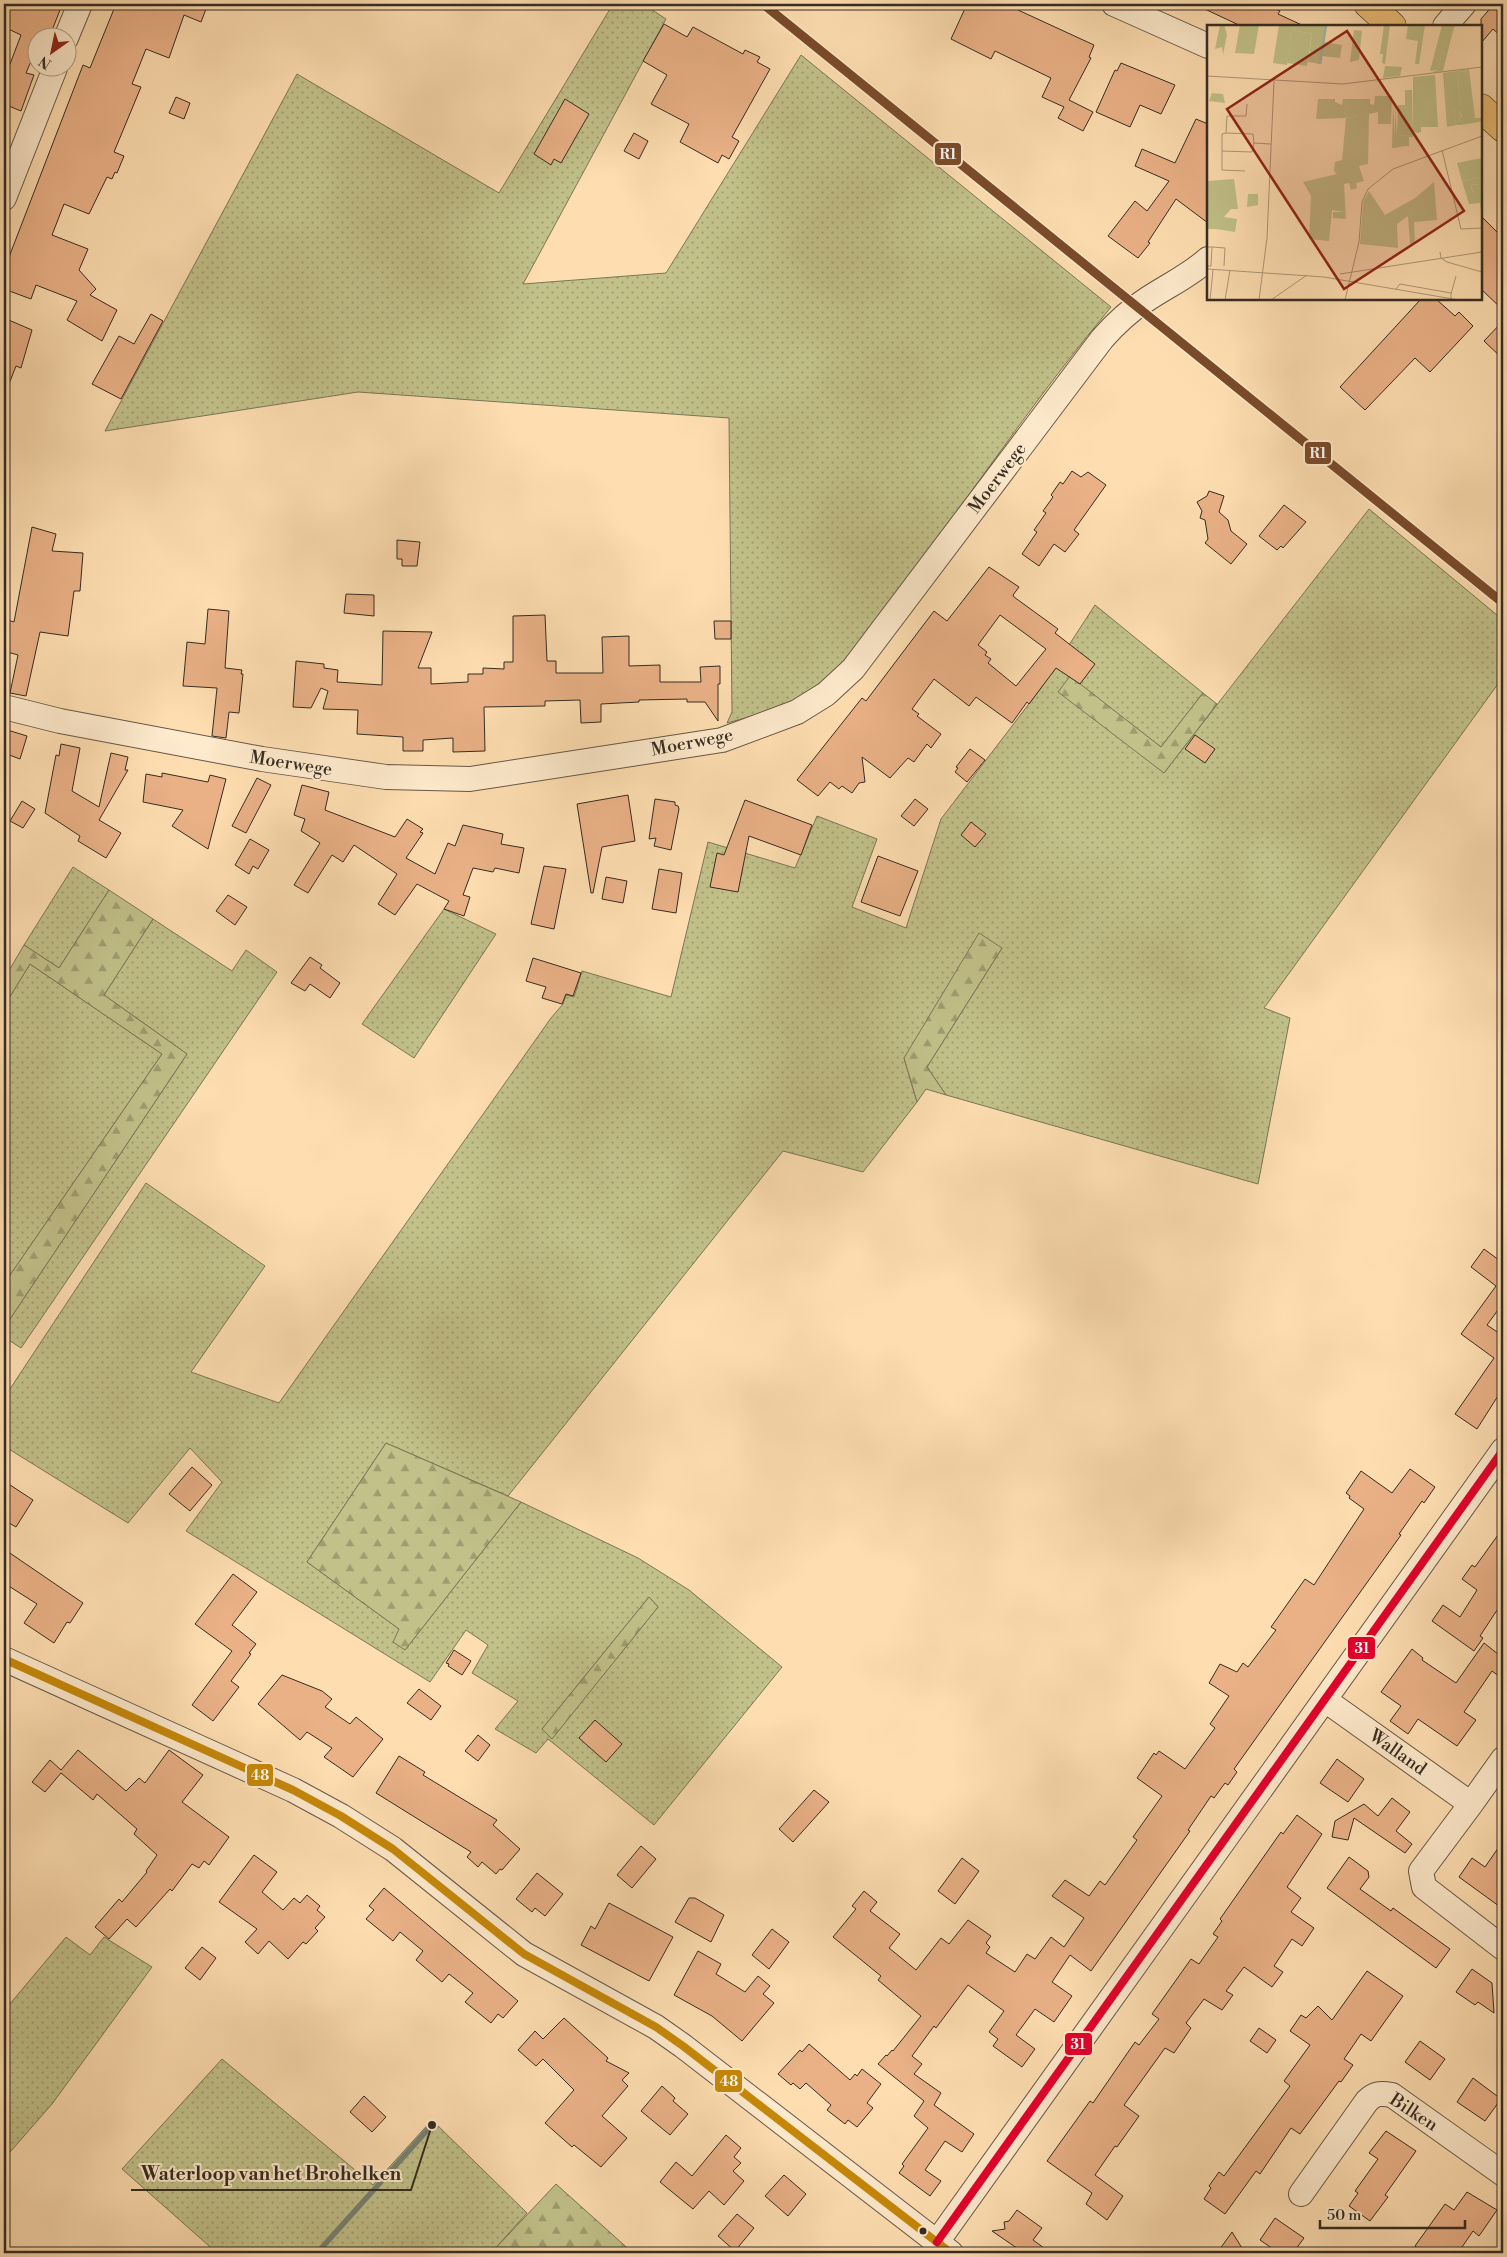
<svg xmlns="http://www.w3.org/2000/svg" width="1507" height="2257" font-family="'Libre Bodoni',serif">
<style>
.green{fill:url(#green-dots);stroke:#7c7656;fill-rule:evenodd}
.forest{fill:url(#forest-firs);stroke:#7c7656}
.lines{fill:none;stroke-linecap:round;stroke-linejoin:round}
.stream{stroke:#758275;stroke-width:5.5}
.building{fill:#eab187;stroke:#352c22;fill-rule:evenodd}
.minor-casing{stroke:#675846;stroke-width:26}
.major-casing{stroke:#352c22;stroke-width:29}
.minor{stroke:#feeacc;stroke-width:24}
.major{stroke:#efbf78;stroke-width:28}
.bus-1-casing{stroke:#feeacc;stroke-width:11}
.bus-2-casing{stroke:#feeacc;stroke-width:11}
.bus-1{stroke:#c68808;stroke-width:8}
.bus-2{stroke:#e4002b;stroke-width:8}
.rail-1-casing{stroke:#feeacc;stroke-width:12}
.rail-1{stroke:#7a4b2a;stroke-width:9}
.bus-dot{fill:#352c22;stroke:#feeacc;stroke-width:2}
.labels{text-anchor:middle;stroke-width:4;stroke-linejoin:round;paint-order:stroke}
.street-label{font-size:18px;fill:#352c22;stroke:#feeacc}
.inset-river{fill:none;stroke:#a0bcac;stroke-width:2.5}
.inset-road{fill:none;stroke:#ae9778;stroke-width:1}
.view{fill:#8f2418;fill-opacity:0.15;stroke:#8f2418;stroke-width:2.5}
.inset-edge{fill:none;stroke:#352c22;stroke-width:2.5}
.leader{fill:none;stroke:#352c22;stroke-width:2}
.callout-dot{fill:#352c22;stroke:#feeacc;stroke-width:2}
.callout-label{font-size:19px;text-anchor:middle;font-weight:bold;fill:#352c22;stroke:#feeacc;stroke-width:4;stroke-linejoin:round;paint-order:stroke}
.line-badge{stroke:#feeacc;stroke-width:2}
.badge-label{font-size:14px;text-anchor:middle;font-weight:bold;fill:#fff}
</style>
<defs>
<pattern id="green-dots" width="8" height="8" patternUnits="userSpaceOnUse" patternTransform="scale(1.25)"><rect width="8" height="8" fill="#c2c18a"/><path d="M2 2h.1M6 6h.1" fill="none" stroke="#9e9d70" stroke-width="1.8" stroke-linecap="round"/></pattern>
<pattern id="forest-firs" width="22" height="20" patternUnits="userSpaceOnUse" patternTransform="scale(1.25)"><rect width="22" height="20" fill="#c2c18a"/><path d="M5 1l3.5 6h-7zM16 11l3.5 6h-7z" fill="#9e9d70"/></pattern>
</defs>
<rect width="100%" height="100%" fill="#fedeb1"/>
<filter id="stains"><feTurbulence type="fractalNoise" baseFrequency=".004" numOctaves="4"/><feColorMatrix values="0 0 0 0 .2 0 0 0 0 .09 0 0 0 0 .02 0 0 0 .5 -.17"/></filter>
<radialGradient id="worn" r=".72"><stop offset=".6" stop-color="#630" stop-opacity="0"/><stop offset="1" stop-color="#630" stop-opacity=".3"/></radialGradient>
<path class="green" d="M613,4H643L666,19L523,284L666,273L801,55L1111,307C1040,392 978,484 912,573C883,611 847,666 808,692C783,709 756,715 727,723L732,712L729,418L358,392L105,431L297,74L499,193Z
M1369,509L1503,620V677L1264,1008L1290,1018L1258,1184L946,1095L927,1067L1002,948L904,1058L917,1102L863,1172L783,1151L508,1496L386,1443L307,1562L399,1629L405,1650L521,1502L638,1558L689,1590L782,1667L654,1825L548,1739L536,1753L495,1729L518,1701L472,1673L488,1645L466,1630L430,1682L186,1531L222,1482L190,1448L128,1523L4,1446V1398L146,1183L265,1266L191,1372L279,1403L551,1018L563,1004L566,995L574,997L582,971L671,997L708,842L795,868L817,816L877,839L852,907L906,928L941,819L1041,688L1095,605L1203,693L1161,747L1070,677L1164,773ZM649,1597L658,1607L552,1738L542,1729Z
M73,867L109,890L59,968L24,945Z
M444,909L496,934L414,1058L362,1024Z
M153,919L232,971L246,950L277,972L21,1348L4,1337V1328L187,1054L104,995Z
M30,964L162,1054L4,1284V1006Z
M66,1937L90,1955L104,1937L152,1967L52,2104L4,2159V2011Z
M222,2059L373,2185L432,2120L527,2213L491,2253H217L122,2169Z"/>
<path class="forest" d="M1070,676L1161,747L1203,693L1217,704L1164,773L1058,692Z
M109,890L153,919L104,995L187,1054L4,1328V1284L162,1054L30,964L4,1006V979L24,945L59,968Z
M979,933L1002,948L927,1067L946,1095L926,1089L917,1102L904,1058Z
M386,1443L521,1502L405,1650L393,1642L399,1629L307,1562Z
M649,1597L658,1607L552,1739L542,1729Z
M556,2184L633,2253H491Z"/>
<g class="lines">
<path class="stream" d="M317,2253L432,2125"/>
</g>
<path class="building" d="M4,4H45L60,10L49,38H38V45L26,73L34,75L21,111L4,104V80L21,35L4,27Z
M116,4H208L201,22L184,15L169,58L146,49L132,84L141,87L114,152L124,156L117,173L115,172L112,179L107,177L89,214L64,204L52,235L88,249L79,270L96,289L90,295L117,310L102,341L67,320L77,301L36,285L31,299L4,289V270L83,65L90,68Z
M967,4H1009L1019,8L1018,10L1094,45L1089,57L1091,58L1069,100L1093,112L1083,131L1058,118L1064,107L1042,97L1051,78L995,51L991,59L951,39Z
M1194,4H1265L1280,11L1278,14L1304,26H1241Z
M1494,4H1503V38L1493,29L1481,43V19Z
M664,24L687,37L693,27L743,54L745,50L760,57L757,62L770,69L732,137L739,141L729,159L722,155L718,163L680,142L689,124L651,104L667,75L643,61Z
M1121,63L1175,85L1161,114L1140,105L1130,127L1096,112L1115,70L1117,71Z
M176,97L190,103L184,119L169,113Z
M565,99L589,114L561,163L554,159L551,165L534,154Z
M1196,119L1208,124V223L1176,199L1148,242L1150,243L1138,258L1108,236L1135,201L1147,211L1169,181L1135,166L1142,149L1175,163Z
M634,133L648,141L639,159L624,151Z
M1481,216L1503,238V310L1481,289Z
M1421,299H1436L1455,316L1459,312L1473,326L1430,372L1415,358L1365,410L1340,387Z
M151,314L163,321L121,399L92,384L119,336L134,344Z
M4,318L32,330L21,368L16,366L5,394Z
M1503,321V359L1484,341Z
M1072,471L1081,477L1088,472L1106,485L1074,530L1079,534L1065,552L1054,544L1039,566L1022,554L1037,532L1034,530L1046,513L1043,511L1053,497L1051,495L1060,482L1063,484Z
M1209,491L1224,496L1219,512L1228,520L1231,531L1247,544L1231,564L1205,543L1208,539L1205,520L1200,518L1202,511L1197,502L1207,496Z
M1284,505L1306,522L1283,548L1281,546L1277,550L1259,536Z
M32,527L56,534L52,551L83,553L80,591H74L68,636L40,632L26,696L10,693L18,655L4,651V619L14,622Z
M397,540L420,542L417,566H402V559H397Z
M989,567L1019,587L1013,595L1014,597L1058,629L1055,633L1095,664L1080,684L1056,668L1029,704L1027,702L1012,723L976,697L969,706L934,679L912,709L919,714L917,716L941,734L931,748L927,744L914,762L908,758L890,778L862,757L865,782L859,783L852,793L842,786L839,789L830,782L818,796L797,780L862,698L866,701L934,611L947,621ZM1000,615L1046,649L1016,686L988,663L991,659L985,655L987,652L978,645Z
M346,594L374,595V616L344,613Z
M208,609L229,611L225,668L242,670L241,674H243L239,713L229,712L226,738L212,736L217,688L183,686L187,642L205,644Z
M545,615L547,661H556V673H603L602,637L629,636V666L660,665V682H701L700,667L720,666V684H718V721L705,702H687V699L639,700V702L601,704V722L581,723L580,700L545,701V706L484,707L485,751L453,752V738L423,740V751H403V737L357,734L358,710L323,709L328,691L321,688L311,708L293,707L296,661L324,664V668L338,670L337,682L382,685L383,631L432,632L418,668H431V684L468,682V674H483V668L504,669V662H513V616Z
M714,621H731V639H715Z
M4,729L27,736L20,759L4,753Z
M1195,735L1215,749L1205,763L1185,749Z
M61,744L80,748L72,791L99,807L111,753L128,757L125,770H128L99,820L121,833L106,858L78,841L80,836L45,813L56,755L59,756Z
M970,749L985,760L967,782L955,772L958,768L956,767Z
M162,773L208,782L210,775L226,779L208,849L172,826L183,810L143,802L146,774L162,777Z
M257,778L271,785L246,833L232,826Z
M302,785L329,792L325,810L395,837L407,819L423,829L420,832L423,833L406,858L435,874L448,843L455,846L463,825L503,834L501,844L524,848L519,873L495,868L493,872L473,868L463,895L470,897L464,916L444,909L449,901L417,884L395,915L378,904L397,874L354,845L343,862L332,855L308,893L294,885L320,843L301,831L305,819L294,815Z
M628,795L635,841L602,847L593,893H591L577,804Z
M655,799L675,802V805L678,806L679,809L671,850L654,846L656,838L649,839Z
M915,799L928,809L914,826L901,816Z
M745,800L812,825L801,855L749,836L738,892L710,887L717,853L724,855Z
M22,801L35,809L23,828L10,821Z
M971,822L986,834L975,847L961,835Z
M250,839L269,850L258,869L253,866L249,874L235,865Z
M878,856L918,871L900,916L861,902Z
M544,866L566,869L554,929L531,924Z
M659,869L682,873L676,913L652,909Z
M606,877L627,881L623,903L602,899Z
M228,895L247,907L235,925L216,911Z
M310,957L322,965L320,968L340,983L330,998L310,984L305,991L291,983Z
M533,958L581,973L573,996L566,994L562,1004L542,998L546,987L526,981Z
M1484,1249L1503,1263V1303L1487,1325L1503,1336V1388L1477,1429L1455,1414L1494,1358L1461,1334L1496,1286L1471,1267Z
M192,1467L212,1485L190,1511L169,1494Z
M1410,1469L1435,1487L1424,1503L1422,1501L1399,1534L1401,1535L1234,1769L1237,1772L1228,1785L1225,1783L1214,1798L1211,1796L1188,1830L1190,1831L1091,1971L1070,1955L1052,1982L1072,1996L1054,2022L1035,2009L1016,2035L1035,2049L1022,2067L993,2046L998,2039L989,2032L1004,2011L968,1985L936,2028L934,2026L912,2056L922,2064L914,2074L941,2093L934,2105L974,2134L962,2152L945,2141L925,2170L941,2181L930,2196L899,2173L904,2166L902,2164L928,2128L914,2116L924,2101L878,2064L886,2055L887,2056L892,2050L893,2051L921,2016L878,1980L881,1976L833,1937L856,1909L852,1906L864,1891L877,1902L870,1911L900,1934L889,1948L916,1970L941,1938L949,1944L968,1920L991,1936L986,1943L990,1947L986,1953L1015,1972L1027,1954L1035,1959L1051,1937L1064,1947L1084,1918L1052,1896L1065,1880L1089,1896L1100,1881L1105,1885L1137,1840L1133,1837L1162,1796L1137,1778L1154,1753L1156,1755L1159,1751L1185,1769L1215,1728L1210,1724L1229,1696L1209,1683L1220,1664L1237,1672L1243,1663L1248,1667L1276,1630L1271,1627L1305,1579L1314,1585L1364,1509L1349,1498L1350,1496L1346,1493L1361,1471L1392,1493Z
M4,1481L33,1500L16,1527L4,1520Z
M1503,1528V1601L1480,1636L1483,1638L1474,1651L1432,1621L1443,1605L1460,1617L1477,1590L1462,1579L1472,1565L1475,1567Z
M4,1549L83,1603L70,1623L67,1622L54,1643L24,1623L37,1604L4,1583Z
M233,1574L257,1592L232,1625L256,1644L249,1653L251,1654L231,1681L239,1687L213,1721L192,1705L232,1651L195,1624Z
M1484,1643L1503,1658V1679L1492,1671L1464,1712L1476,1720L1457,1746L1418,1719L1408,1734L1390,1721L1401,1706L1381,1692L1412,1649L1423,1658L1422,1660L1456,1683Z
M454,1650L471,1661L462,1675L448,1666L449,1664L446,1663Z
M282,1675L322,1691L332,1699L325,1707L350,1724L356,1717L383,1739L353,1777L324,1757L332,1748L307,1732L300,1740L258,1704Z
M419,1689L441,1706L431,1720L407,1703Z
M595,1720L622,1744L606,1762L579,1738Z
M478,1735L490,1745L478,1761L465,1751Z
M78,1750L126,1791L139,1778L145,1783L169,1750L203,1775L182,1802L229,1837L209,1865L204,1861L199,1868L192,1864L172,1891L170,1889L136,1927L127,1919L109,1939L95,1927L119,1899L122,1902L147,1872L146,1871L157,1855L134,1834L137,1829L97,1794L93,1800L61,1773L45,1792L32,1782L50,1760L61,1770Z
M399,1756L425,1772L423,1775L497,1820L493,1825L520,1849L502,1870L500,1869L496,1874L482,1862L478,1867L467,1857L471,1852L376,1793Z
M1337,1759L1364,1779L1348,1802L1320,1783Z
M814,1790L829,1802L793,1842L779,1829Z
M1392,1798L1410,1812L1396,1831L1412,1844L1405,1853L1354,1818L1348,1840L1332,1837L1335,1821L1364,1804L1378,1816Z
M1297,1815L1322,1834L1287,1887L1301,1898L1291,1912L1314,1928L1302,1946L1292,1939L1274,1966L1283,1972L1272,1987L1244,1967L1226,1991L1233,1995L1222,2010L1204,1999L1186,2023L1191,2028L1174,2053L1165,2048L1124,2105L1139,2116L1117,2147L1115,2146L1095,2175L1123,2196L1107,2220L1086,2204L1092,2193L1047,2161L1090,2101L1093,2103L1135,2042L1139,2045L1159,2019L1152,2014L1191,1959L1199,1964L1218,1937L1213,1934L1222,1921L1220,1919L1281,1832L1283,1834Z
M1503,1841V1909L1459,1877L1472,1858L1485,1867Z
M641,1846L656,1859L632,1888L617,1875Z
M254,1855L277,1872L262,1892L283,1910L294,1898L300,1903L307,1895L320,1906L317,1910L325,1917L315,1928L318,1931L306,1944L303,1942L288,1959L269,1941L258,1954L245,1942L257,1929L219,1902Z
M1349,1857L1368,1871L1369,1877L1360,1889L1391,1911L1393,1908L1450,1949L1436,1968L1327,1888Z
M962,1858L979,1871L955,1904L938,1891Z
M537,1873L563,1894L545,1916L535,1908L532,1912L516,1899Z
M384,1888L518,2001L503,2018L498,2014L491,2023L465,2002L473,1993L449,1974L442,1982L416,1960L423,1951L400,1932L393,1941L366,1919L374,1910L369,1906Z
M689,1898H695L724,1915L711,1942L675,1922Z
M609,1903L673,1937L649,1981L581,1945L591,1926L595,1929Z
M772,1929L789,1942L769,1969L752,1955Z
M202,1947L216,1958L200,1980L185,1968Z
M698,1951L721,1964L716,1974L745,1992L758,1976L770,1986L763,1994L774,2003L742,2041L712,2016L674,1995Z
M1472,1969L1492,1983L1494,2013L1478,2002L1475,2005L1456,1992Z
M1367,1971L1403,1996L1371,2041L1361,2034L1344,2059L1353,2065L1341,2082L1339,2081L1300,2134L1291,2128L1260,2174L1256,2171L1225,2214L1204,2199L1211,2188L1209,2186L1219,2172L1224,2176L1290,2086L1284,2081L1310,2045L1290,2031L1301,2015L1306,2018L1318,2006L1332,2020Z
M564,2018L608,2058L606,2061L629,2073L622,2080L628,2086L602,2116L627,2138L601,2167L574,2145L572,2147L545,2123L574,2090L543,2059L536,2066L518,2050L535,2031L543,2039Z
M1259,2028L1276,2040L1267,2053L1250,2041Z
M1420,2041L1445,2059L1430,2080L1405,2062Z
M809,2044L850,2080L855,2074L857,2076L862,2069L881,2084L867,2103L873,2108L857,2127L848,2120L845,2124L827,2110L831,2105L806,2083L800,2089L793,2083L791,2085L778,2074L800,2050L802,2052Z
M1473,2078L1501,2099L1485,2121L1457,2102Z
M662,2086L675,2098L673,2101L688,2114L670,2135L641,2111Z
M364,2096L386,2117L372,2132L350,2112Z
M1386,2131L1416,2151L1385,2195L1388,2197L1370,2221L1349,2206L1358,2193L1355,2191L1378,2159L1369,2153Z
M726,2135L741,2148L734,2157L741,2163L733,2171L744,2181L724,2205L709,2191L693,2209L660,2182L676,2162L692,2176Z
M784,2175L806,2194L788,2216L765,2196Z
M1467,2192L1497,2210L1479,2236L1473,2231L1458,2253H1425L1415,2246L1445,2204L1454,2210Z
M1017,2210L1042,2228L1033,2240L1051,2253H1024L992,2231L1005,2229L1004,2222L1009,2221Z
M737,2214L754,2228L735,2251L718,2236Z
M1275,2218L1304,2238L1293,2253H1279L1260,2240Z
M1232,2232L1245,2253H1217Z"/>
<g class="lines">
<g class="minor-casing">
<path id="minor" d="M1114,4L1208,46
M1445,26L1464,4
M66,38L80,4
M4,198L55,68
M4,707L60,721L262,759L386,777L470,779L722,740L797,712L826,694L853,669L1102,339C1115,324 1129,311 1146,300C1167,286 1189,276 1208,259
M4,1659L293,1790L341,1816L393,1849L524,1954L656,2027L683,2046L951,2253
M1325,1700L1471,1804L1421,1871L1424,1887L1503,1948
M1471,1804L1503,1759
M1301,2194L1367,2101C1375,2093 1381,2093 1392,2095L1503,2174
M937,2242L1503,1450"/>
</g>
<g class="major-casing">
<path id="major" d="M1368,4L1392,26
M1481,108L1503,128"/>
</g>
<use href="#minor" class="minor"/>
<use href="#major" class="major"/>
<g class="bus-1-casing">
<path id="bus-1" d="M4,1659L293,1790L341,1816L393,1849L524,1954L656,2027L683,2046L951,2253"/>
</g>
<g class="bus-2-casing">
<path id="bus-2" d="M937,2242L1503,1450"/>
</g>
<use href="#bus-1" class="bus-1"/>
<use href="#bus-2" class="bus-2"/>
<g class="rail-1-casing">
<path id="rail-1" d="M763,4L1503,603"/>
</g>
<use href="#rail-1" class="rail-1"/>
</g>
<circle class="bus-dot" cx="923" cy="2231" r="4.5"/>
<g class="labels">
<g class="street-label">
<text transform="translate(997 478) rotate(-53)" y="6">Moerwege</text>
<text transform="translate(692 742) rotate(-11)" y="6">Moerwege</text>
<text transform="translate(291 763) rotate(9)" y="6">Moerwege</text>
<text transform="translate(1398 1752) rotate(35)" y="6">Walland</text>
<text transform="translate(1414 2112) rotate(33)" y="6">Bilken</text>
</g>
</g>
<g transform="translate(1207 25)">
<rect width="275" height="275" fill="#fedeb1"/>
<path d="M33,0H52L47,29L28,28ZM72,0H119L117,17L135,20L133,33L115,31L113,39L101,37L105,9L85,5L80,40L66,38ZM177,0H183L178,39L175,38L176,29H173ZM201,0H218L212,39H208L211,16L199,14ZM235,0H248L245,10L239,9L231,45L223,46ZM147,5L155,6L152,35L143,37ZM178,41L195,42L193,51L176,53ZM250,46L254,83H247L249,100L240,102L236,48ZM261,46L267,98L253,100L252,86L255,93L252,47ZM228,50L231,102H214V107L210,108L206,106V52ZM198,65H205V111L190,110L191,80H198ZM5,68L16,69L18,78L2,76ZM168,71H185L184,99H171V87L162,89L161,139L152,141L157,156L149,158L150,163L144,165L142,158L137,159L139,194L126,193V187H137L125,185L122,216L102,214L104,171L96,157L130,149L127,146L128,137L135,135L139,93L152,91L140,76L138,93L109,94L111,74H128V77L135,80L136,74H163V79L167,80ZM186,80L188,111L197,112V121L188,123H185ZM275,133V152L255,156L250,138ZM27,154L31,184H24L17,192L30,194L28,207L9,204V183L0,182V156ZM273,156H275L274,186L273,178L262,179L259,169L266,167L263,159L273,160ZM227,157L230,195L207,197L208,219H203L201,191L190,199L191,223L153,219L156,177L162,166L178,190L208,173Z" fill="#c2c18a"/>
<path d="M13,0H17L20,9L16,30L15,22L8,24ZM85,5L105,9L100,41L80,38ZM239,8L245,10L236,46L224,48L231,45ZM262,44L268,93H275V96L267,98L260,46L252,47L257,93L252,86L253,100H249L247,83L254,82L250,46ZM206,65V112H202V121H197V112H188V80L190,110L205,111ZM140,75L152,77V91L138,93ZM275,152L273,160L263,159L266,168L259,169L255,156ZM41,169H51V180L40,182Z" fill="#c2c18a"/>
<path d="M0,182H9V204H0Z" fill="#c2c18a"/>
<path class="inset-river" d="M113,39L119,0"/>
<path class="inset-road" d="M0,51L136,59L275,42M19,108L15,109V126L45,127L47,118M19,108L46,109L47,118L64,119M19,108L20,91H39L40,79M235,125L254,204L275,203M15,126V145L38,146M0,222H5L4,241H0M5,222L18,223L17,241M233,227L234,233L240,237L275,247M0,244L117,252L252,275M133,249L275,227M189,264L193,259L244,268V274M244,269L249,251M3,275L6,245M18,275L23,245M52,275L60,213L67,56M64,275L100,250M138,275L152,217L155,177L161,164L186,144L275,111"/>
<path class="view" d="M140,6L257,186L137,264L20,84Z"/>
<rect width="275" height="275" class="inset-edge"/>
</g>
<path class="leader" d="M432 2125L411 2190H131"/>
<circle class="callout-dot" cx="432" cy="2125" r="5"/>
<g class="callout-label">
<text x="271" y="2180">Waterloop van het Brohelken</text>
</g>
<g class="line-badge">
<rect x="934" y="142" width="28" height="24" rx="5" fill="#7a4b2a"/>
<rect x="1304" y="441" width="28" height="24" rx="5" fill="#7a4b2a"/>
<rect x="1347" y="1636" width="29" height="24" rx="5" fill="#e4002b"/>
<rect x="246" y="1763" width="28" height="24" rx="5" fill="#c68808"/>
<rect x="1064" y="2032" width="29" height="24" rx="5" fill="#e4002b"/>
<rect x="714" y="2069" width="29" height="24" rx="5" fill="#c68808"/>
</g>
<g class="badge-label">
<text x="948" y="159">R1</text>
<text x="1318" y="458">R1</text>
<text x="1362" y="1653">31</text>
<text x="260" y="1780">48</text>
<text x="1078" y="2049">31</text>
<text x="729" y="2086">48</text>
</g>
<rect width="1507" height="2257" fill="none" stroke="#fedeb1" stroke-width="20"/>
<rect x="5" y="5" width="1497" height="2247" fill="none" stroke="#352c22" stroke-width="2.5"/>
<rect x="10" y="10" width="1487" height="2237" fill="none" stroke="#352c22"/>
<g transform="translate(52 52) rotate(213)"><circle r="24" fill="#feeacc" stroke="#ae9e88"/>
<path d="M0-4L9 19L0 12L-9 19Z" fill="#8f2418"/>
<text y="-8" font-size="14" font-weight="bold" text-anchor="middle" fill="#352c22">N</text>
</g>
<path d="M1320 2220v8h145v-8" fill="none" stroke="#352c22" stroke-width="2.5"/>
<text x="1327" y="2220" font-size="15" fill="#352c22" stroke="#feeacc" stroke-width="4" paint-order="stroke">50 m</text>
<rect width="100%" height="100%" filter="url(#stains)"/>
<rect width="100%" height="100%" fill="url(#worn)"/>
</svg>
